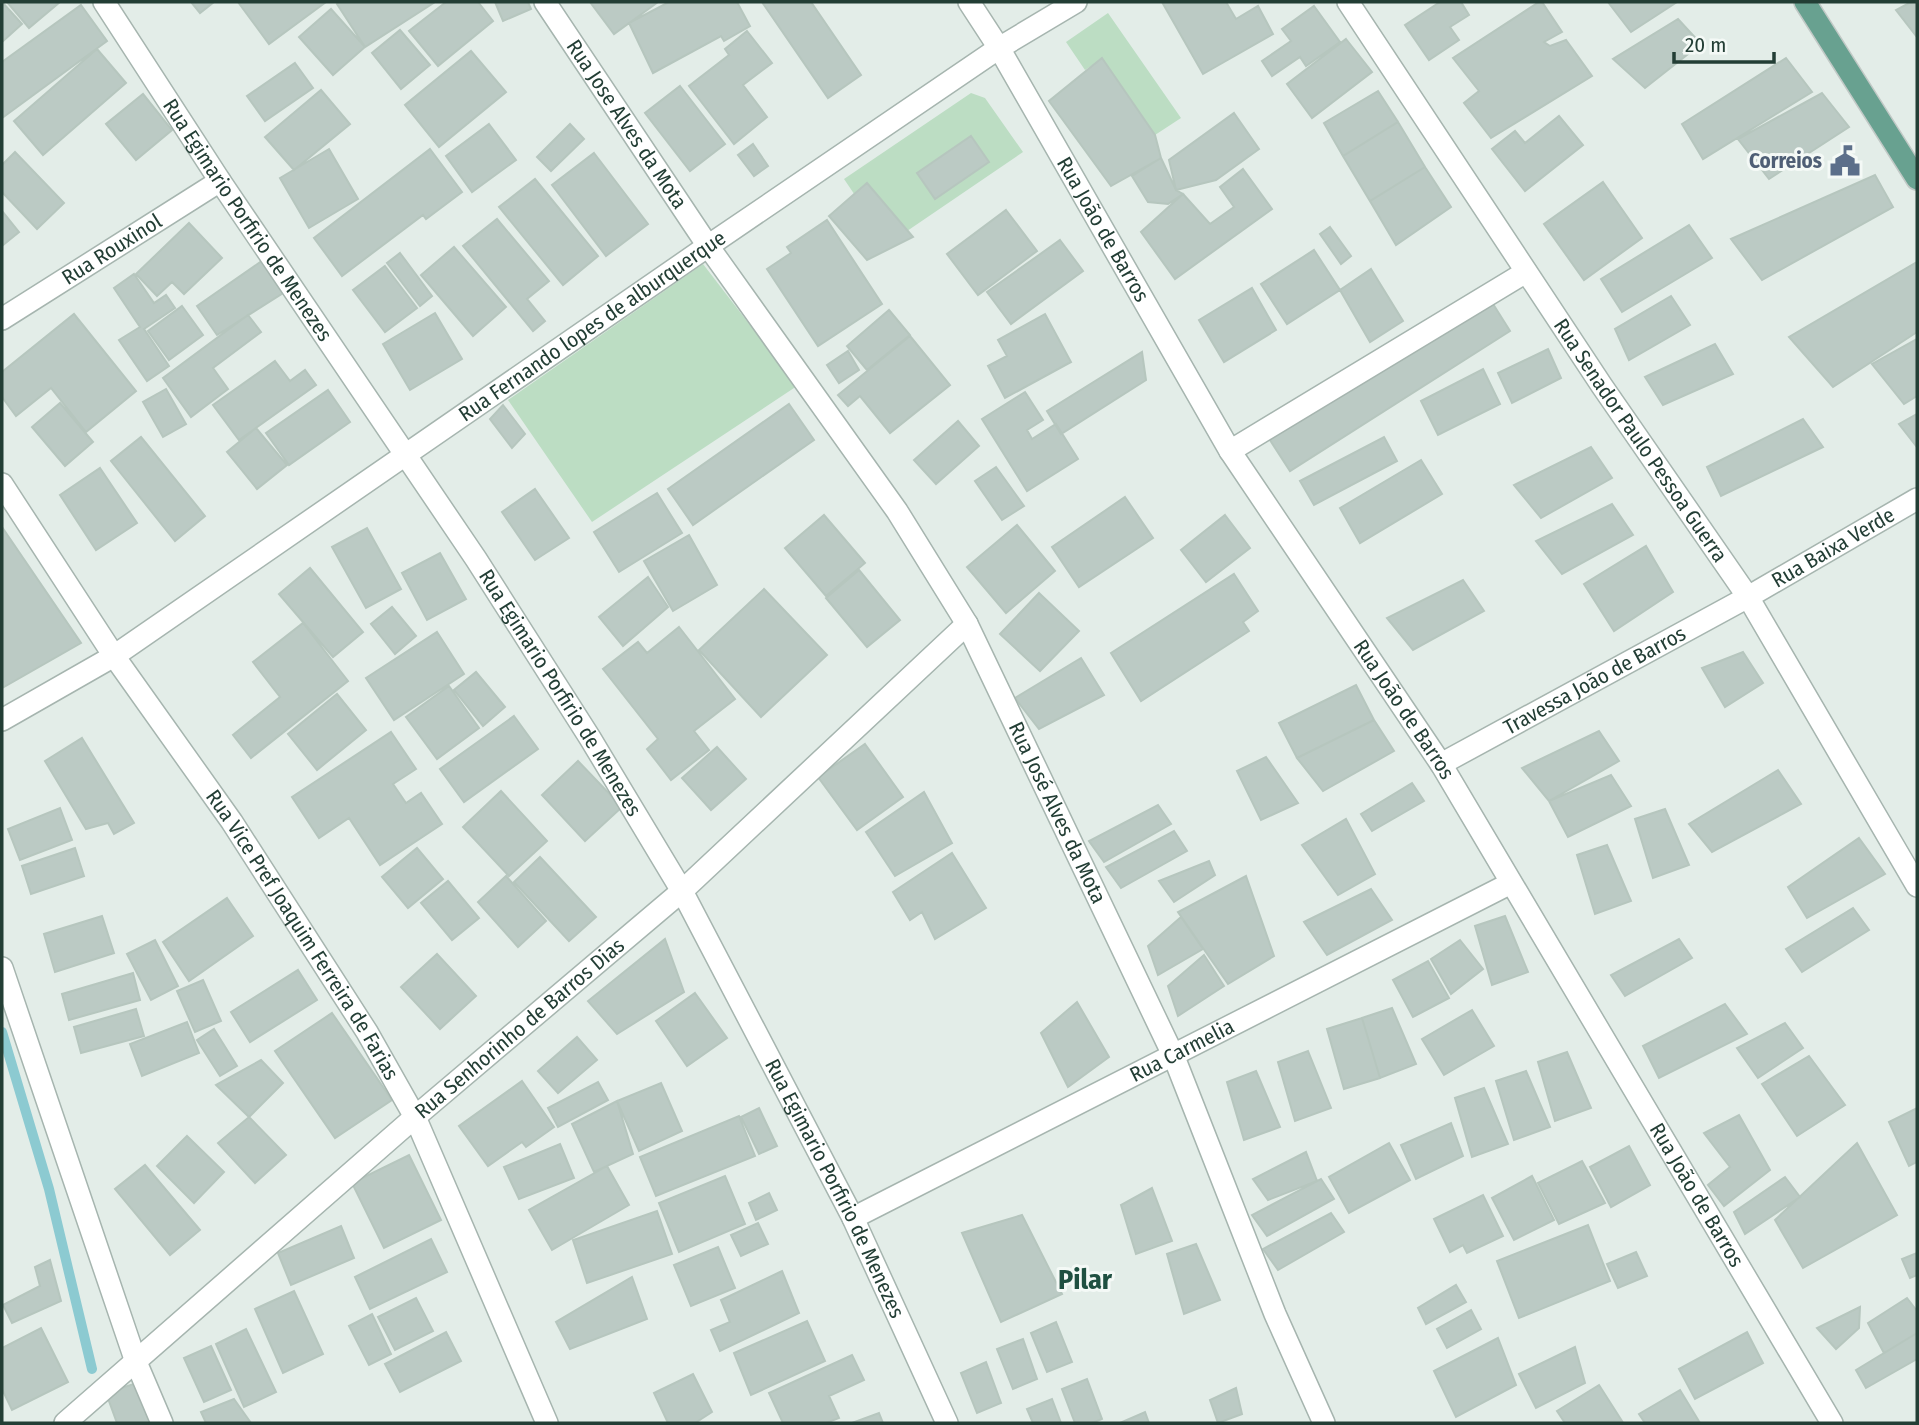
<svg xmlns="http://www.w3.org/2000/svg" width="1919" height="1425" font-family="'Fira Sans Condensed',sans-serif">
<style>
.green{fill:#bcddc3}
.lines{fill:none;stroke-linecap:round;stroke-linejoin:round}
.stream{stroke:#8ccad1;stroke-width:10}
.building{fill:#bbcac4;stroke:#b6c6be;stroke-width:2}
.minor-casing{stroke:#a6b5af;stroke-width:24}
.major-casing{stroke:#c1c9c6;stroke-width:24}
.minor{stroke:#fff;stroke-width:21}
.major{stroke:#68a190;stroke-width:21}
.labels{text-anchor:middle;stroke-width:6;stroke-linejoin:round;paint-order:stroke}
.street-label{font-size:21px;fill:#233e35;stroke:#f4f9f6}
.service-label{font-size:21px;font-weight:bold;fill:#4e5e75;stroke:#f4f9f6;text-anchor:end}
.district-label{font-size:28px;font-weight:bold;fill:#1f5041;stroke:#f4f9f6}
</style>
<rect width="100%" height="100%" fill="#e3ede8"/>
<path class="green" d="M1108,13L1181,118L1155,135L1102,59L1085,70L1066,42Z
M971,93L985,98L1023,152L888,244L844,179Z
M703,264L797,386L592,522L508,400Z"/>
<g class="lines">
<path class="stream" d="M2,1032L49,1189L92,1369"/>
</g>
<path class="building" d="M2,2L22,24L2,42Z
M7,2H60L29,28Z
M191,2H214L200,13Z
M238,2H326L269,44Z
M340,2H435L365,47L337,4Z
M446,2H478L493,21L438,66L409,31Z
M495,2H528L531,9L503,21Z
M590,2H658L614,34Z
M669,2H737L750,26L724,41L721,36L653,73L629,23Z
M762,2H811L861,75L828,98Z
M1162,2H1226L1236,19L1258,6L1273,34L1203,74Z
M1440,2H1461L1469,15L1450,27L1459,40L1429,60L1405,25Z
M1539,2H1542L1562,32L1544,42L1550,46L1566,40L1592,76L1491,138L1464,103L1479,91L1453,58Z
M1608,2H1677L1631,32Z
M1911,2H1917V37L1896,10Z
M81,5L107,41L2,118V62Z
M1314,6L1340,42L1306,66L1300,57L1272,76L1262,61L1291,41L1282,29Z
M331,9L365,47L333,75L299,37Z
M1678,19L1701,44L1645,88L1613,59Z
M400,30L430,65L401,89L372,53Z
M747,31L772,63L743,85L767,117L734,144L689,86L729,55L725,49Z
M1346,39L1372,72L1312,118L1287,84Z
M97,49L126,83L43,155L14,121Z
M471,51L506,92L439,147L405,105Z
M1102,58L1155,135L1161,158L1111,186L1049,101Z
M1786,58L1812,92L1703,159L1682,124Z
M295,63L313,88L265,121L247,96Z
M680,86L725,144L690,171L645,113Z
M321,90L350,124L294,170L265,137Z
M1378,91L1398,122L1343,156L1324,123Z
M1822,93L1849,127L1769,179L1738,139Z
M143,94L172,130L136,160L106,124Z
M1234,113L1259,149L1216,180L1176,190L1169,160Z
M1559,116L1583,145L1525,191L1492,149L1515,131L1525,143Z
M1398,122L1425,167L1370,201L1343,156Z
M489,124L516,160L472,192L446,156Z
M570,124L584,139L551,171L537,157Z
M971,136L989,162L935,199L917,173Z
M753,144L768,166L754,176L738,155Z
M329,149L358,199L309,228L280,178Z
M430,149L462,192L426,219L423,215L342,276L314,238Z
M15,152L64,203L37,229L2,192V165Z
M594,153L648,224L606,256L552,185Z
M1161,158L1176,190L1183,194L1168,204L1148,202L1132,176Z
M1425,167L1451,207L1396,245L1370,201Z
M1243,169L1272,209L1175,279L1141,232L1183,194L1210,224L1234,207L1220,187Z
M1875,175L1893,207L1762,280L1731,239Z
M535,179L598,256L563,285L499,207Z
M1603,182L1642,238L1584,280L1544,224Z
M867,183L913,237L867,260L829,216Z
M1006,210L1037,251L978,295L947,254Z
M2,211L19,232L2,246Z
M497,219L549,281L527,299L545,321L533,331L463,246Z
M827,220L882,304L818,346L767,269L791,253L787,247Z
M189,223L222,258L184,294L172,282L157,296L136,274Z
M1689,225L1712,258L1622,312L1601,279Z
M1330,227L1351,256L1341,264L1320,234Z
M1060,240L1083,271L1011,324L987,292Z
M454,247L506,307L473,336L421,275Z
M1314,250L1340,290L1287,324L1261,284Z
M400,253L432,296L420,306L387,263Z
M266,258L288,290L217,335L197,306Z
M1917,262V332L1833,387L1789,337Z
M385,266L417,308L385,332L353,290Z
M1371,269L1403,321L1370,342L1340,290Z
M134,274L154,303L166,295L175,308L144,329L169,366L147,381L119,340L140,327L114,288Z
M1252,288L1276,330L1224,362L1199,320Z
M1488,296L1510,331L1290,471L1268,437Z
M1671,296L1690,325L1629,360L1615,329Z
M182,306L203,335L169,360L148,331Z
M889,310L910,335L867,370L847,346Z
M435,313L462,359L410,390L383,344Z
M74,314L136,391L86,432L51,388L16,416L2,397V372Z
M1045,314L1071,362L1005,398L988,366L1007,356L998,340Z
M248,315L261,332L213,368L228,389L191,417L163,378Z
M910,336L950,385L890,433L860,396L848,406L838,395Z
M1917,339V396L1904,404L1872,364Z
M1715,344L1733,374L1663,405L1645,377Z
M1548,349L1561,378L1512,403L1498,373Z
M848,351L859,370L839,383L827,365Z
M1142,352L1146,380L1061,434L1047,411Z
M275,361L290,381L305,370L316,385L239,440L213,405Z
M1483,369L1500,404L1438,435L1421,401Z
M166,389L186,424L163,437L143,402Z
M328,390L350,422L289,465L266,433Z
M1025,392L1043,420L1027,430L1032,439L1056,424L1078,459L1027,491L982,419Z
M60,403L93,442L65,466L32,427Z
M789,404L814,440L693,525L668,489Z
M503,405L525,434L512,448L490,419Z
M1917,414V447L1899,424Z
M1803,419L1823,447L1721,496L1707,467Z
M958,421L979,446L936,484L914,460Z
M256,428L287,465L257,489L227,452Z
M141,437L205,516L175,541L111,461Z
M1384,437L1397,461L1314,505L1300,481Z
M1591,447L1612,478L1541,518L1514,485Z
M1421,460L1442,494L1360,543L1340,508Z
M996,467L1024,506L1002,520L975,481Z
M100,468L137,523L96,550L60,495Z
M535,489L569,538L535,560L502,512Z
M657,493L682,533L619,572L594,532Z
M1125,497L1153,538L1079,587L1052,547Z
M1612,504L1633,535L1562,574L1536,541Z
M824,515L865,563L826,596L785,548Z
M1225,515L1250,548L1206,582L1181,550Z
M1017,525L1055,571L1006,613L967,567Z
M2,527L81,643L2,688Z
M367,528L401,589L366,608L332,547Z
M689,535L717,585L673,611L644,561Z
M1646,546L1673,592L1614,631L1584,584Z
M440,553L466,599L427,620L402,573Z
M310,568L363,632L333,657L279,594Z
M859,570L900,620L867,647L826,598Z
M1234,574L1258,611L1243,622L1249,631L1141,701L1111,653Z
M648,577L668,607L623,646L599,617Z
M1463,580L1484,611L1413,650L1387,618Z
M764,589L827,655L761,717L699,650Z
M1039,593L1079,631L1040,671L1000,634Z
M392,607L416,636L395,654L371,624Z
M303,623L348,681L251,758L233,735L280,697L253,662Z
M679,627L735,699L694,731L709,750L671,780L647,749L658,739L603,669L638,642L647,653Z
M437,632L464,674L394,720L366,678Z
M1743,652L1763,683L1725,707L1702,668Z
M1081,658L1104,695L1039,729L1015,698Z
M476,672L505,707L483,726L454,690Z
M1356,685L1374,720L1297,758L1279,723Z
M449,686L479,728L437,759L406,717Z
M337,694L366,730L317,770L288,734Z
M514,716L538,749L464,802L440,769Z
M1374,720L1394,751L1323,791L1297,758Z
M1599,731L1619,761L1549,801L1522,768Z
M391,732L416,769L393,784L406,803L421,793L442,824L380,865L349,818L319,838L292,797Z
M82,738L134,823L114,834L108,823L86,829L45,761Z
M865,744L903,797L857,830L818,777Z
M717,747L746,779L711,810L682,778Z
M1266,757L1298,803L1261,820L1237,771Z
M578,761L622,807L585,841L542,795Z
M1778,770L1801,804L1712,852L1689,824Z
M1611,775L1631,806L1568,837L1549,801Z
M1412,783L1424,801L1372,831L1361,814Z
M501,791L547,841L509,876L463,827Z
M924,792L952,843L895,876L866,832Z
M1158,805L1171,824L1104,862L1089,841Z
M60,808L72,840L20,860L8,829Z
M1665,809L1689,865L1653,878L1635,819Z
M1346,819L1375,874L1338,895L1302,845Z
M1174,831L1187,851L1121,888L1106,867Z
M1859,838L1885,874L1807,918L1788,887Z
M1607,845L1631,901L1595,914L1577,855Z
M75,848L84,876L31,894L22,866Z
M417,848L443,879L408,908L382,877Z
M952,853L986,908L935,939L922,912L910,920L893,892Z
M540,857L596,917L569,941L514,882Z
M1209,861L1215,875L1174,902L1159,881Z
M506,876L546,921L518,947L478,902Z
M1246,876L1274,956L1228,984L1178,912Z
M448,881L479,918L452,940L421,903Z
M1371,889L1392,920L1327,955L1304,922Z
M227,898L253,936L189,981L163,942Z
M1853,908L1869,930L1802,972L1786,949Z
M102,916L114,953L55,972L44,934Z
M1505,916L1528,972L1492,985L1475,926Z
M1181,917L1203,949L1158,975L1148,946Z
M665,939L684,992L617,1034L588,1001Z
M1679,939L1692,958L1625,996L1611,975Z
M155,940L178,986L151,1000L127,954Z
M1460,940L1483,969L1451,994L1431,959Z
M437,954L476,996L440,1029L401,987Z
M1204,955L1224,986L1178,1016L1168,986Z
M1428,961L1449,998L1413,1017L1393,980Z
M298,970L317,1000L250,1042L231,1012Z
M133,973L140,1000L69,1020L62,994Z
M203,980L221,1021L195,1032L177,991Z
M695,993L727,1038L687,1066L656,1021Z
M1077,1002L1109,1057L1068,1087L1041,1033Z
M1725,1004L1747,1034L1659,1078L1643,1046Z
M1392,1008L1416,1064L1380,1078L1362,1018Z
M136,1009L144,1036L81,1053L74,1027Z
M1472,1010L1494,1046L1444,1075L1422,1039Z
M332,1013L392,1100L335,1138L275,1051Z
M1362,1018L1380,1078L1344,1089L1327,1029Z
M187,1022L199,1053L142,1076L130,1044Z
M1785,1023L1803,1048L1758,1078L1737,1048Z
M214,1029L237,1066L220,1076L197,1040Z
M577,1037L597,1060L558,1093L538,1071Z
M1308,1051L1331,1108L1295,1121L1278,1062Z
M1567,1052L1591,1108L1555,1121L1538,1062Z
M1809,1056L1845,1105L1797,1136L1762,1084Z
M261,1060L283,1083L249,1117L216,1085Z
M1256,1071L1280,1127L1244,1140L1227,1082Z
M1526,1071L1550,1127L1514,1140L1496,1081Z
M522,1081L554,1127L526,1147L522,1142L488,1166L459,1126Z
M598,1082L608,1100L558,1127L548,1108Z
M661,1083L682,1131L639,1151L617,1101Z
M1484,1088L1508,1144L1472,1157L1455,1098Z
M617,1101L633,1154L594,1172L572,1124Z
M759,1108L777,1146L759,1154L741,1117Z
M1917,1108V1162L1909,1166L1889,1122Z
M1739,1115L1770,1170L1724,1206L1708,1185L1730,1167L1704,1133Z
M739,1116L755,1156L656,1196L640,1157Z
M249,1117L286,1155L255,1183L218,1143Z
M1451,1123L1463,1156L1416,1179L1401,1145Z
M187,1136L224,1172L194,1203L157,1166Z
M1389,1143L1410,1180L1349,1213L1329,1177Z
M1857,1143L1897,1215L1803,1268L1775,1220Z
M560,1144L574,1178L519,1199L504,1167Z
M1629,1146L1650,1185L1611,1207L1590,1167Z
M1306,1152L1317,1181L1268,1200L1253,1179Z
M409,1155L441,1220L384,1248L352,1183Z
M1582,1161L1605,1203L1559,1224L1538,1183Z
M145,1165L200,1230L170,1255L115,1189Z
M607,1166L629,1205L552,1250L529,1210Z
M725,1176L745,1224L679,1252L659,1203Z
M1532,1176L1554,1220L1514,1240L1492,1198Z
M1785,1177L1800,1197L1745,1234L1734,1212Z
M1321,1179L1334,1199L1267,1236L1252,1215Z
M1152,1188L1172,1241L1136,1254L1121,1205Z
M769,1193L777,1210L756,1220L749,1203Z
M1483,1195L1503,1236L1467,1253L1463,1245L1450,1252L1434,1219Z
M657,1211L672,1254L587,1283L573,1240Z
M1331,1213L1344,1232L1278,1270L1263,1249Z
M1022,1215L1062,1294L1001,1322L962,1233Z
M758,1223L768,1244L741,1256L731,1235Z
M1588,1225L1610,1281L1519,1318L1497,1261Z
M341,1226L354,1258L291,1285L278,1253Z
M431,1239L447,1272L370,1309L355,1277Z
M1196,1244L1220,1300L1184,1314L1167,1254Z
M718,1247L735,1288L691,1306L674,1265Z
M1636,1252L1647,1276L1618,1288L1607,1264Z
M1917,1253V1275L1910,1278L1902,1259Z
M50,1260L61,1301L12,1323L3,1305L40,1286L35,1267Z
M782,1271L799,1313L720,1351L711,1330L730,1322L721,1300Z
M632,1277L647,1319L570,1349L556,1322Z
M1456,1285L1466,1302L1426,1324L1418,1308Z
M294,1291L323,1354L283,1373L255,1309Z
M416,1298L433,1331L395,1350L378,1317Z
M1907,1298L1917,1311V1333L1884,1353L1868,1323Z
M1860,1307L1859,1328L1836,1349L1817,1328Z
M1471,1310L1481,1329L1447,1348L1437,1329Z
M372,1314L391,1354L369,1365L349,1326Z
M807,1321L825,1361L751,1395L734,1353Z
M1056,1322L1072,1362L1047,1372L1031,1333Z
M41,1328L68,1382L12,1410L2,1389V1348Z
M246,1329L276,1392L244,1407L216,1344Z
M446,1332L461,1361L400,1392L385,1364Z
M1747,1332L1763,1363L1695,1399L1679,1369Z
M1917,1333V1359L1866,1388L1856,1370Z
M1498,1338L1516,1385L1456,1417L1434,1371Z
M1023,1339L1037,1379L1013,1389L997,1349Z
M211,1346L231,1390L204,1402L184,1358Z
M1575,1347L1585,1383L1536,1408L1519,1374Z
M852,1355L864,1380L829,1396L839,1418L826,1423H783L769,1393Z
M986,1362L1001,1403L977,1413L961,1373Z
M693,1374L712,1412L695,1423H668L654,1393Z
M1087,1379L1102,1419L1092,1423H1075L1062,1389Z
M137,1383L151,1423H117L106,1393Z
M1599,1385L1622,1421L1565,1423L1557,1411Z
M1236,1388L1242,1414L1218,1423L1210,1400Z
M1680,1390L1700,1423H1645L1639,1414Z
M234,1399L251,1423H206L201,1412Z
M1052,1399L1061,1423H1033L1027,1409Z
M1145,1412L1149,1423H1120Z
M879,1413L883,1423H852Z"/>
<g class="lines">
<g class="minor-casing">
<g id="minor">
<path id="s1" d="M104,2L220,181L476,559L590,738L682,891L853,1218L947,1423"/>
<path id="s2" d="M545,2L708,246L897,511L967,624L1174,1057L1275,1314L1324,1423"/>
<path id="s3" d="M969,2L999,48L1230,451L1441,764L1832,1423"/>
<path id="s4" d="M1348,2L1602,386L1748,597L1917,886"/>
<path id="s5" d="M2,319L220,181"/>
<path d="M1230,451L1526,272"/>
<path id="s6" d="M2,484L114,656L232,822L367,1032L415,1117L547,1423"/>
<path id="s7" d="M2,720L114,656L708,246L999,48L1076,2"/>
<path id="s8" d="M1441,764L1748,597L1917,499"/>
<path d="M2,968L136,1362L162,1423"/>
<path id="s9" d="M853,1218L1511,883"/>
<path id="s10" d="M65,1423L415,1117L682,891L967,624"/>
</g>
</g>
<g class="major-casing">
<path id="major" d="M1805,2L1917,179"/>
</g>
<use href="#minor" class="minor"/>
<use href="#major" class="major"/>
</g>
<defs>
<g id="civic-bare" transform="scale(2.415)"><path d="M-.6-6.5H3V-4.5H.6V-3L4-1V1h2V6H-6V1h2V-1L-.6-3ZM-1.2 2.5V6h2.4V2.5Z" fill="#5c6f8a" stroke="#f4f9f6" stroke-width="2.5" paint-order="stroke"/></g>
</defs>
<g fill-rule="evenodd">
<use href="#civic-bare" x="1845" y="161"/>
</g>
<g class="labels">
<g class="street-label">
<text dy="7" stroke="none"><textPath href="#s2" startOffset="147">Rua Jose Alves da Mota</textPath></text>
<text dy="7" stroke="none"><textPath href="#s1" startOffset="261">Rua Egimario Porfirio de Menezes</textPath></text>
<text dy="7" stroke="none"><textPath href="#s3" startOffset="264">Rua João de Barros</textPath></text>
<text dy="7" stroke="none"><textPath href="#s5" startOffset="130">Rua Rouxinol</textPath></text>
<text dy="7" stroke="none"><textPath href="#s7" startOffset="710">Rua Fernando lopes de alburquerque</textPath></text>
<text dy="7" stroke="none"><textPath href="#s4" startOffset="527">Rua Senador Paulo Pessoa Guerra</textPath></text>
<text dy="7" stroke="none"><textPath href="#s8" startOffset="448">Rua Baixa Verde</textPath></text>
<text dy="7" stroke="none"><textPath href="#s8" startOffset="175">Travessa João de Barros</textPath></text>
<text dy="7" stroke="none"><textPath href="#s1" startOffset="828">Rua Egimario Porfirio de Menezes</textPath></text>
<text dy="7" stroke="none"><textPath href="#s3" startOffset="831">Rua João de Barros</textPath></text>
<text dy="7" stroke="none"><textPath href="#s2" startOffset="961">Rua José Alves da Mota</textPath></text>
<text dy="7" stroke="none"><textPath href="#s6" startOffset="542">Rua Vice Pref Joaquim Ferreira de Farias</textPath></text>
<text dy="7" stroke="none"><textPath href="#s10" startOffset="602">Rua Senhorinho de Barros Dias</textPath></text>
<text dy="7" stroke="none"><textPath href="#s9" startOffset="369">Rua Carmelia</textPath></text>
<text dy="7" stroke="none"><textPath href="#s1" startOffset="1395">Rua Egimario Porfirio de Menezes</textPath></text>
<text dy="7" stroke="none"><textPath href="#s3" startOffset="1398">Rua João de Barros</textPath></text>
</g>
<g class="service-label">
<text x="1822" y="168">Correios</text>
</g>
<g class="district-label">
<text x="1085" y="1289">Pilar</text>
</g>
</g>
<rect width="1919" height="1425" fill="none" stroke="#233e35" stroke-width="7"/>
<path d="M1674 52v10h100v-10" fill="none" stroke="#233e35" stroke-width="3.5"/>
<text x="1685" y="52" font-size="21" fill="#233e35" stroke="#f4f9f6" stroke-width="5" paint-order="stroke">20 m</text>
</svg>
